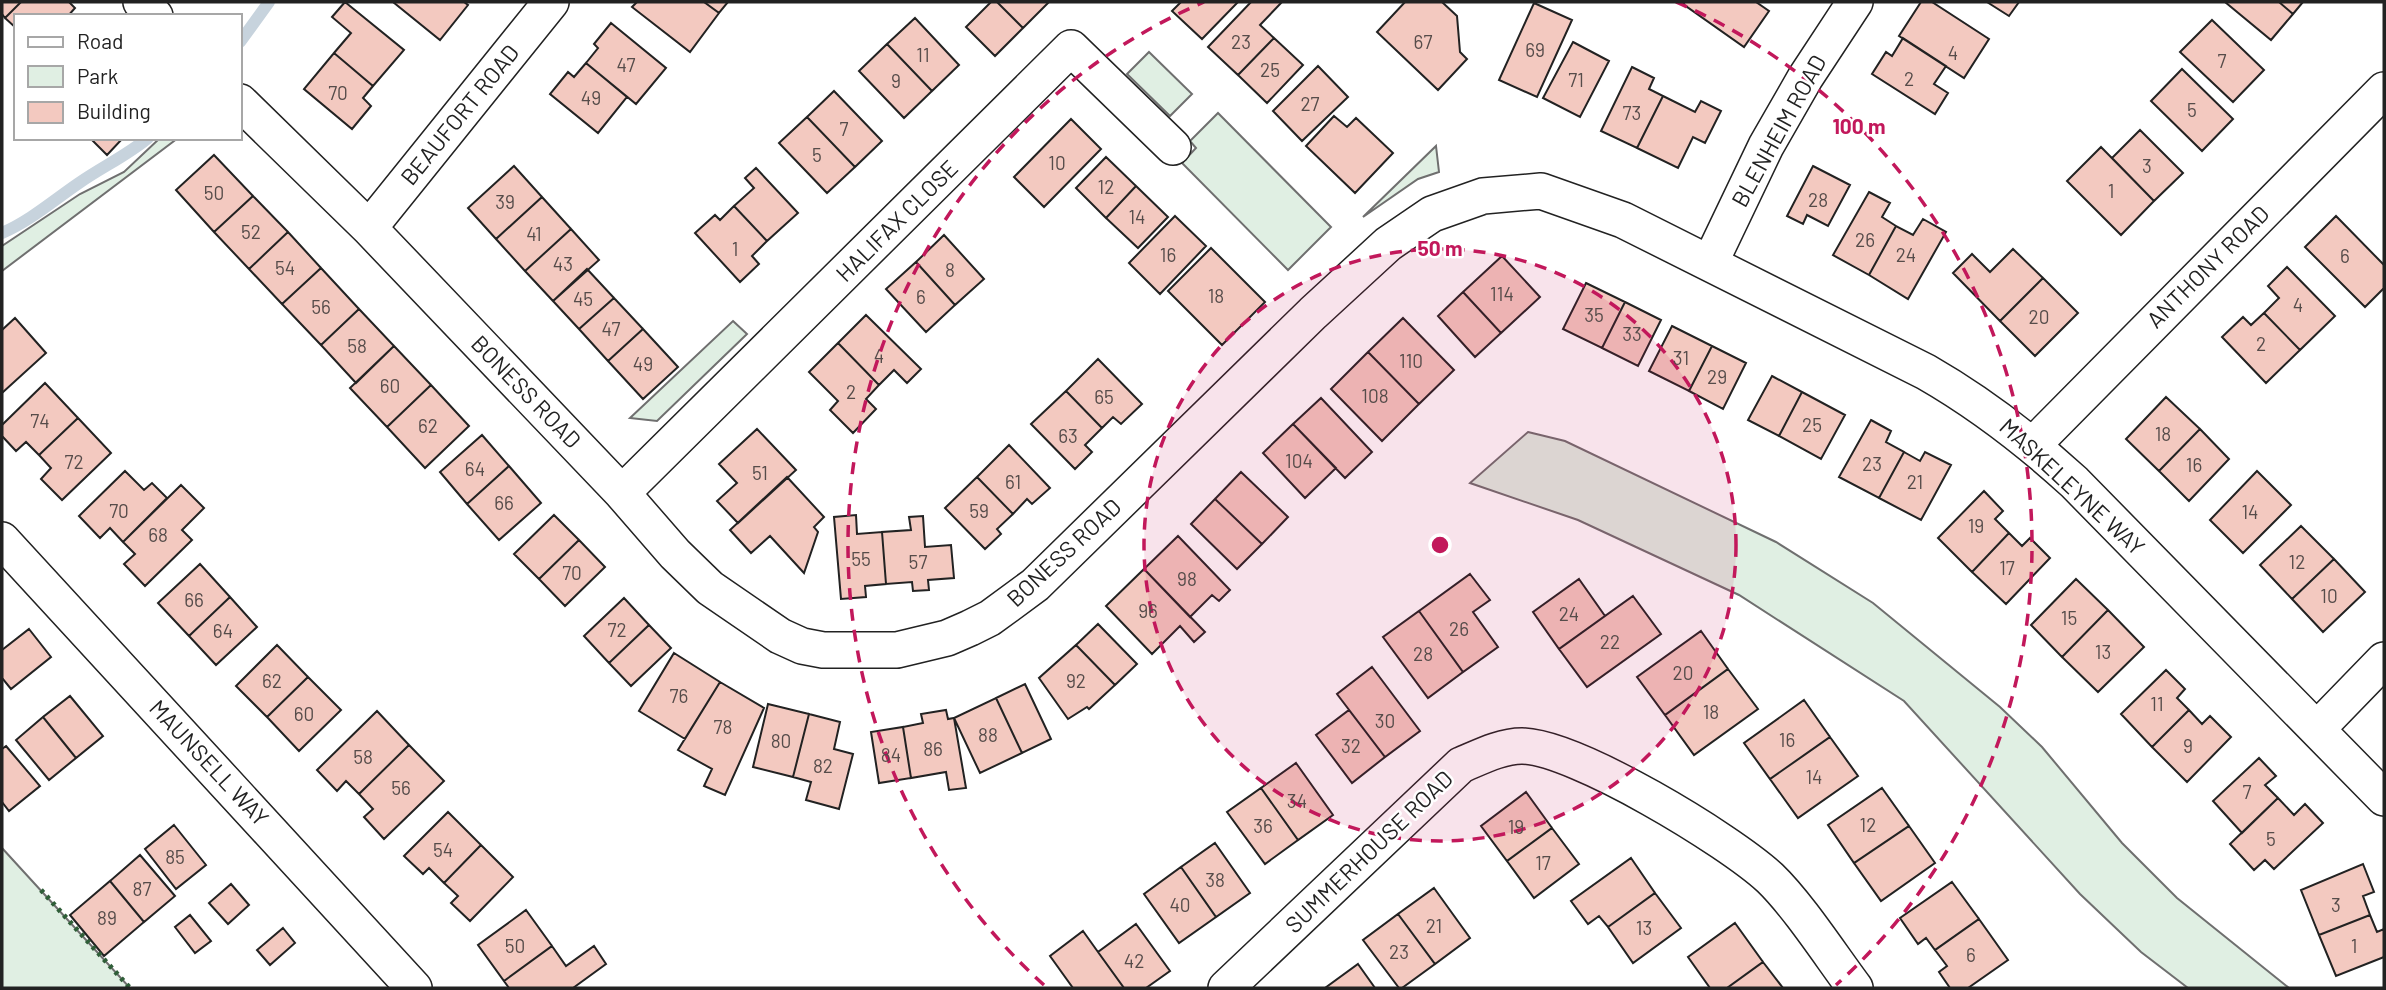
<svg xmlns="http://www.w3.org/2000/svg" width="2386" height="990" font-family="Barlow,sans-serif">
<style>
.green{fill:#e0efe3;stroke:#6f6f6f;stroke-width:2}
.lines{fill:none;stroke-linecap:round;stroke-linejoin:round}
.stream{stroke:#c7d3dd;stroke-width:12}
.building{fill:#f3c9c0;stroke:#222;stroke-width:2}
.minor-casing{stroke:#222;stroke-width:38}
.minor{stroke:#fff;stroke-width:35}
.hedge{stroke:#2f5e38;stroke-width:5;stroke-dasharray:3.5 5;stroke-linecap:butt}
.ring{fill:none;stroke:#c2185b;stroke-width:3.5;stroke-dasharray:12 9}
.labels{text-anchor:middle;stroke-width:5;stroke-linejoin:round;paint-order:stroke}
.number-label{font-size:19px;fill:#564c4a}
.street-label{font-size:23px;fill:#222;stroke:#fff}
.centre{fill:#c2185b;stroke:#fff;stroke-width:3.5}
.ring-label{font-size:21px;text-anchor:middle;font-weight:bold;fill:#c2185b;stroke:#fff;stroke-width:5;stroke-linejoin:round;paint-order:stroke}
</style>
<rect width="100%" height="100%" fill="#fff"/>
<path class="green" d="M1149,52L1192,94L1170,116L1127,74Z
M1218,113L1331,227L1288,270L1182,163L1196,148L1190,141Z
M160,138H178L2,271V246L80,194L124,172Z
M1436,146L1439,172L1418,179L1363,217Z
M733,321L747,334L657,421L630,418Z
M1528,432L1565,441L1776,542L1873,603L2000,707L2042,747L2122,843L2177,898L2289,988H2188L2141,952L2080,894L1904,701L1739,595L1578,520L1470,483Z
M2,848L130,988H2Z"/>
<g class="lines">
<path class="stream" d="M240,42L269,2
M2,233C30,221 54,200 79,183C102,167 126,156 148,138"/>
</g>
<path class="building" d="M2,2H21L5,18L2,14Z
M21,2H69L75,8L68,16H16V28L5,18Z
M345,2L404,50L373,86L334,53L351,33L332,17Z
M393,2H464L468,5L440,40Z
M637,2H704L719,13L690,52L632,7Z
M704,2H728L719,13Z
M991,2H997L1023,28L995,56L966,27Z
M997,2H1049L1023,28Z
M1181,2H1238L1202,39L1172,11Z
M1251,2H1282L1260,25L1274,38L1238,75L1208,47Z
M1405,2H1442L1457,16L1460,52L1467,59L1438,90L1377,32Z
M1685,2H1756L1769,11L1744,47L1683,4Z
M1921,2H1932L1989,39L1964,78L1899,36Z
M1987,2H2019L2009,16Z
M2225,2H2279L2293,14L2271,40Z
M2279,2H2303L2293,14Z
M1534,3L1572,20L1537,97L1499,80Z
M915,18L959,65L932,91L887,44Z
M2212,20L2264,70L2233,102L2180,52Z
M611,23L666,68L636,104L586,63L598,48L594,44Z
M1274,38L1303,65L1267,103L1238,75Z
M1903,38L1946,66L1934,84L1948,93L1935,114L1872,74L1886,52L1892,56Z
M1573,42L1609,61L1580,117L1543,98Z
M887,44L932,91L904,118L859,71Z
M334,53L373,86L363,98L371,106L352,129L304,89Z
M586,63L627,97L598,133L550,94L568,72L574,77Z
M1318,66L1348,97L1302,141L1273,111Z
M1632,67L1654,78L1649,89L1663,96L1637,148L1601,131Z
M2182,69L2233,119L2202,151L2151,101Z
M834,91L882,141L855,167L807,117Z
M1663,96L1695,112L1701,101L1721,111L1705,143L1693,137L1678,168L1637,148Z
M1334,116L1347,127L1356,118L1393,153L1355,193L1306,146Z
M807,117L855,167L827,193L779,143Z
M1071,119L1101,149L1044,207L1014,177Z
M2140,130L2183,173L2154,201L2112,158Z
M90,138H123L107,155Z
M2101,147L2154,201L2121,235L2067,181Z
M214,155L253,196L214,232L176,190Z
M1106,157L1136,186L1106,218L1076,188Z
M514,166L542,197L496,239L468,208Z
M1813,166L1850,185L1828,226L1807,215L1803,224L1787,216Z
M756,168L798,213L767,241L734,206L754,188L745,178Z
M1136,186L1168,217L1138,248L1106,218Z
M1869,192L1890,203L1882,217L1896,226L1869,275L1833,255Z
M253,196L288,232L249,269L214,232Z
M542,197L571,229L525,271L496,239Z
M734,206L767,241L752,256L759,264L740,282L695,233L715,215L720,220Z
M1175,216L1206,246L1160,294L1129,263Z
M2336,216L2384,265V288L2365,307L2305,247Z
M1923,219L1946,232L1908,299L1869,275L1896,226L1913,235Z
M571,229L599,260L553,301L525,271Z
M288,232L321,268L282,304L249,269Z
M944,235L984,279L955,305L916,262Z
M1211,248L1265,302L1222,345L1168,291Z
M2013,249L2043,278L2000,321L1953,273L1972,254L1990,272Z
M1502,256L1540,297L1501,333L1463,292Z
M916,262L955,305L926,332L886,289Z
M2287,267L2335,316L2300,350L2264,313L2279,298L2268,286Z
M321,268L359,309L321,345L282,304Z
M587,269L614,298L579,329L553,301Z
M2043,278L2078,313L2035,356L2000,321Z
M1586,283L1625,302L1602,348L1563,329Z
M1463,292L1501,333L1475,357L1438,316Z
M614,298L643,329L608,361L579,329Z
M1625,302L1661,320L1638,366L1602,348Z
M359,309L394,346L356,383L321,345Z
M2264,313L2300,350L2266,383L2222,337L2243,317L2251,325Z
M866,315L921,369L907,383L894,370L879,385L838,343Z
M15,318L46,353L2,393V330Z
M1403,318L1454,370L1419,404L1368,352Z
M1672,326L1712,346L1689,391L1649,371Z
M643,329L678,367L643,399L608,361Z
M838,343L879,385L866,399L876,409L853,433L830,410L838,401L809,372Z
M394,346L431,385L387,427L350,388Z
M1712,346L1746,363L1723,409L1689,391Z
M1368,352L1419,404L1382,441L1331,389Z
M1098,359L1142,404L1121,424L1113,417L1102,428L1066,391Z
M1772,376L1802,392L1779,436L1748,420Z
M45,383L78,418L39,455L26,442L16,451L2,436V425Z
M431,385L469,426L425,468L387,427Z
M1066,391L1102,428L1085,445L1092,452L1075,469L1031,424Z
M1802,392L1845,415L1821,459L1779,436Z
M2166,397L2200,429L2159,471L2126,439Z
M1321,398L1372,452L1345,478L1293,424Z
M78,418L111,453L62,500L41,479L51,468L39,455Z
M1871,420L1891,431L1886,442L1904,452L1879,498L1839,477Z
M1293,424L1336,468L1305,498L1263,453Z
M757,429L796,470L738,523L717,501L737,483L719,464Z
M2200,429L2229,459L2189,501L2159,471Z
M482,435L509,466L467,504L440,472Z
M1009,445L1050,488L1032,504L1027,499L1013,514L977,477Z
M1904,452L1920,461L1925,452L1951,465L1921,520L1879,498Z
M509,466L541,503L499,540L467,504Z
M125,471L144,490L152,483L167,498L123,542L110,528L100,538L79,516Z
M2257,471L2291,505L2243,553L2210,520Z
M1241,472L1288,517L1262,544L1215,499Z
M787,477L824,517L814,527L818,532L804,573L770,536L751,553L730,530Z
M977,477L1013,514L997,529L1001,534L985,549L945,508Z
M181,485L204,508L182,530L192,540L145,586L124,564L135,554L123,542Z
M1984,491L2003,511L1995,519L2009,533L1972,572L1938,538Z
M1215,499L1262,544L1237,569L1191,524Z
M554,515L579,540L539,579L514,554Z
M856,515L857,534L882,532L886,584L865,586L866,597L841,599L834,517Z
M923,516L925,547L951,545L954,578L928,580L929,590L913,591L912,582L886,584L882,532L911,530L909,517Z
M2301,526L2334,559L2292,599L2260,565Z
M2009,533L2022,546L2030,538L2050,558L2006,604L1972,572Z
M1178,536L1230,590L1219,601L1212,595L1190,617L1144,569Z
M579,540L605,567L565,606L539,579Z
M2334,559L2365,592L2323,632L2292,599Z
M200,564L230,597L189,636L158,603Z
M1144,569L1205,632L1194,642L1180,626L1152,654L1106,606Z
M1470,574L1490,600L1473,612L1498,647L1463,672L1419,611Z
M1579,579L1605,616L1559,649L1533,612Z
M2076,579L2108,610L2062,657L2031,625Z
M1633,596L1661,634L1587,687L1559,649Z
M230,597L257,627L216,665L189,636Z
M624,598L649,625L609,663L584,636Z
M2108,610L2144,647L2098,692L2062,657Z
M1419,611L1463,672L1428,698L1383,637Z
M1098,624L1137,664L1115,685L1076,645Z
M649,625L671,648L631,686L609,663Z
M29,629L51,657L11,689L2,678V650Z
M1701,631L1728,669L1665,715L1637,677Z
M277,645L308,677L267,717L236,686Z
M1076,645L1115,685L1089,709L1087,707L1068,719L1039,678Z
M674,653L720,682L685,739L639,711Z
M1372,667L1420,731L1385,757L1337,694Z
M1728,669L1758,709L1694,755L1665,715Z
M2166,670L2185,689L2177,698L2189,710L2152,747L2121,714Z
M308,677L341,710L299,751L267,717Z
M720,682L764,708L725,795L704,786L712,769L678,750Z
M1025,684L1051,739L1022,753L996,698Z
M70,696L103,736L76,758L43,717Z
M996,698L1022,753L980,773L954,718Z
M1804,700L1830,737L1770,779L1744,743Z
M768,704L809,714L793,777L753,767Z
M946,710L948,719L954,718L966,788L949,790L946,772L911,778L903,727L923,723L921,714Z
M1349,710L1385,757L1352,783L1316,735Z
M2189,710L2202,724L2210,716L2231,737L2187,782L2152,747Z
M377,711L409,745L359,794L346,781L337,791L317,770Z
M809,714L840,722L834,749L853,754L839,809L806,800L811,782L793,777Z
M43,717L76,758L49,780L16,740Z
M903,727L911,778L879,783L871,732Z
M1830,737L1858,776L1798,818L1770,779Z
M409,745L444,781L384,839L364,817L373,809L359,794Z
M6,746L40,786L9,811L2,802V749Z
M2259,758L2276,776L2265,785L2278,798L2242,833L2213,801Z
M1296,763L1333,815L1298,840L1261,788Z
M1261,788L1298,840L1265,864L1227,812Z
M1882,788L1909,826L1854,863L1828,825Z
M1526,792L1552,828L1507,861L1481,826Z
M2278,798L2294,815L2305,804L2323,823L2274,869L2265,860L2254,870L2230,844Z
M448,812L481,845L444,883L429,868L423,874L404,856Z
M174,825L206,865L176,889L145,849Z
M1909,826L1935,863L1881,901L1854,863Z
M1552,828L1579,864L1534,898L1507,861Z
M1215,843L1250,893L1216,917L1181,867Z
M481,845L513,877L470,921L451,903L458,896L444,883Z
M140,855L175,896L144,922L110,881Z
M1631,858L1655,893L1608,927L1599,916L1588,924L1571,901Z
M2363,864L2374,892L2363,896L2370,915L2319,935L2301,890Z
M1181,867L1216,917L1179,943L1144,894Z
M110,881L144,922L104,956L70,915Z
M1952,882L1979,919L1935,950L1926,938L1918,944L1900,918Z
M231,884L249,905L228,924L209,903Z
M1434,888L1470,938L1435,964L1398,914Z
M1655,893L1681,928L1633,963L1608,927Z
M526,910L552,946L504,981L478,945Z
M1398,914L1435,964L1402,988H1399L1363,940Z
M190,915L211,941L195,953L175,927Z
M2370,915L2377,932L2384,929V957L2336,976L2319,935Z
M1979,919L2008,960L1968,988H1950L1939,972L1947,966L1935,950Z
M1735,923L1763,962L1727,988H1710L1688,957Z
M1136,924L1170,971L1146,988H1124L1098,952Z
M283,928L295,943L270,965L257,950Z
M1083,931L1098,952L1124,988H1073L1050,956Z
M552,946L566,966L594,946L606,964L573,988H509L504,981Z
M1763,962L1783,988H1727Z
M1358,964L1375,988H1325Z"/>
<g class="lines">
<g class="minor-casing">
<path id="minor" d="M141,2L155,16
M240,102L369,228L622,493L675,554L710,588L780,636L802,646L823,650H897L947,638L970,628L990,618L1035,585L1313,313L1388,244L1432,214L1483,196L1541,191L1623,220L1926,372C1980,403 2028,440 2074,482L2384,798
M369,228L551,2
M1710,263L1766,146L1805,78L1855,2
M2033,445L2384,90
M622,493L1071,48L1173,147
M2,540L414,988
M2318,728L2384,660
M1226,988L1461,765C1480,757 1501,746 1522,746C1576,747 1729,840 1770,878C1798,905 1831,956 1855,988"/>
</g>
<use href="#minor" class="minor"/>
<path class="hedge" d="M41,890L130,988"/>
</g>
<circle cx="1440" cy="545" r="296" fill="#c2185b" fill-opacity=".12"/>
<g class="ring">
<circle cx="1440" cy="545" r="296"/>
<path d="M1044 985A592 592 0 0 1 1204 2M1676 2A592 592 0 0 1 1836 985"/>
</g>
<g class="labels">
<g class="number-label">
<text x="1241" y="49">23</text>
<text x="1423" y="49">67</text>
<text x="1535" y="57">69</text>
<text x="1953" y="60">4</text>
<text x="923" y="62">11</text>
<text x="2222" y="68">7</text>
<text x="626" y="72">47</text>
<text x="1270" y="77">25</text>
<text x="1909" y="86">2</text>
<text x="1576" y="87">71</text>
<text x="896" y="88">9</text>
<text x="338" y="100">70</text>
<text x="591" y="105">49</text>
<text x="1310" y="111">27</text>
<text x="2192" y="117">5</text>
<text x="1632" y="120">73</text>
<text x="844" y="136">7</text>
<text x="817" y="162">5</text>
<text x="1057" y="170">10</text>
<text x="2147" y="173">3</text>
<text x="1106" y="194">12</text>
<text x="2111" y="198">1</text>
<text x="214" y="200">50</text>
<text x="1818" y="207">28</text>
<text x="505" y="209">39</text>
<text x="1137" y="224">14</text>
<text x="251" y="239">52</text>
<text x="534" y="241">41</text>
<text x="1865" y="247">26</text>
<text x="735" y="256">1</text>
<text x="1168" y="262">16</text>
<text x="1906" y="262">24</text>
<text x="2345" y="263">6</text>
<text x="563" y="271">43</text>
<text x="285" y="275">54</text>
<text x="950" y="277">8</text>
<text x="1502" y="301">114</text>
<text x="1216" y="303">18</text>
<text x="921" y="304">6</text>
<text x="583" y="306">45</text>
<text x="2298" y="312">4</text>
<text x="321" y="314">56</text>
<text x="1594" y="322">35</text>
<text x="2039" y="324">20</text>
<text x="611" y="336">47</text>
<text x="1632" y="341">33</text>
<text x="2261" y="351">2</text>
<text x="357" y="353">58</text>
<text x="879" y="363">4</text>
<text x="1681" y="365">31</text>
<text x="1411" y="368">110</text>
<text x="643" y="371">49</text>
<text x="1717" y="384">29</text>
<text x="390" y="393">60</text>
<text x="851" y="399">2</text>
<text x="1375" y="403">108</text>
<text x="1104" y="404">65</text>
<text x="40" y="428">74</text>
<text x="1812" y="432">25</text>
<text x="428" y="433">62</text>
<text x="2163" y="441">18</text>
<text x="1068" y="443">63</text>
<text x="1299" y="468">104</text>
<text x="74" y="469">72</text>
<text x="1872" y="471">23</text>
<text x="2194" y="472">16</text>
<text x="475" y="476">64</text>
<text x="760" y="480">51</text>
<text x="1013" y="489">61</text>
<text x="1915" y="489">21</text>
<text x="504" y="510">66</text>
<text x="119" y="518">70</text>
<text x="979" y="518">59</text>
<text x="2250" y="519">14</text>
<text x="1976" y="533">19</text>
<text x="158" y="542">68</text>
<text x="861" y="566">55</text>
<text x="918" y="569">57</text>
<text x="2297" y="569">12</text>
<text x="2007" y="575">17</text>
<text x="572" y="580">70</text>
<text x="1187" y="586">98</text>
<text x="2329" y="603">10</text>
<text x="194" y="607">66</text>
<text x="1148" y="618">96</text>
<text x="1569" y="621">24</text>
<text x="2069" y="625">15</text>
<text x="1459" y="636">26</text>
<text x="617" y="637">72</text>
<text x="223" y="638">64</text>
<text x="1610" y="649">22</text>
<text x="2103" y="659">13</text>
<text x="1423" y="661">28</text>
<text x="1683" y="680">20</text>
<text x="272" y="688">62</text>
<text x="1076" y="688">92</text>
<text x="679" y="703">76</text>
<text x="2157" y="711">11</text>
<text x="1711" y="719">18</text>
<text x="304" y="721">60</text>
<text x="1385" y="728">30</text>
<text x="723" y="734">78</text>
<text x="988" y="742">88</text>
<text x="1787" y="747">16</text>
<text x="781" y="748">80</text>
<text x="1351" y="753">32</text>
<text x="2188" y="753">9</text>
<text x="933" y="756">86</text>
<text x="891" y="762">84</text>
<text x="363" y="764">58</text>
<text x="823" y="773">82</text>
<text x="1814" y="784">14</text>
<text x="401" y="795">56</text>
<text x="2247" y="799">7</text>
<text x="1297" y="808">34</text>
<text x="1868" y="832">12</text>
<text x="1263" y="833">36</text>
<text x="1516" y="834">19</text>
<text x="2271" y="846">5</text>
<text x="443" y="857">54</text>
<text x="175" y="864">85</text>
<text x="1543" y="870">17</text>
<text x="1215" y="887">38</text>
<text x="142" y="896">87</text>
<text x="1180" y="912">40</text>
<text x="2336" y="912">3</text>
<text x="107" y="925">89</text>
<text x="1434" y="933">21</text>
<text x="1644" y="935">13</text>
<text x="515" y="953">50</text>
<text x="2354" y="953">1</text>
<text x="1399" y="959">23</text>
<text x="1971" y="962">6</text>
<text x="1134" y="968">42</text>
</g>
<g class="street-label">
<text transform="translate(460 115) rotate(-51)" y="8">BEAUFORT ROAD</text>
<text transform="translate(1779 131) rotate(-61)" y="8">BLENHEIM ROAD</text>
<text transform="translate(897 221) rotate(-45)" y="8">HALIFAX CLOSE</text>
<text transform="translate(2208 267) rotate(-45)" y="8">ANTHONY ROAD</text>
<text transform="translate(526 392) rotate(46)" y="8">BONESS ROAD</text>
<text transform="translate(2072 487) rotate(43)" y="8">MASKELEYNE WAY</text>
<text transform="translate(1064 553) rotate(-43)" y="8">BONESS ROAD</text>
<text transform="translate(209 763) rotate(47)" y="8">MAUNSELL WAY</text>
<text transform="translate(1369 852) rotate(-44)" y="8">SUMMERHOUSE ROAD</text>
</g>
</g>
<circle cx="1440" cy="545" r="10" class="centre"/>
<g class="ring-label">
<text x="1859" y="134">100 m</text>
<text x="1440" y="256">50 m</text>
</g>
<rect width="2386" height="990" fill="none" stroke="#222222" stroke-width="7"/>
<rect x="14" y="14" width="228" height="126" fill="#ffffff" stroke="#a7a7a7" stroke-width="2"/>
<rect x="28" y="37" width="35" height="10" fill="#ffffff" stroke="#a7a7a7" stroke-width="2"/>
<text x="77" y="49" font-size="21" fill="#222222">Road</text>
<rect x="28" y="66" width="35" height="21" fill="#e0efe3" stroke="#a7a7a7" stroke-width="2"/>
<text x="77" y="84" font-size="21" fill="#222222">Park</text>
<rect x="28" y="102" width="35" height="21" fill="#f3c9c0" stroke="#a7a7a7" stroke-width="2"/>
<text x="77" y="119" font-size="21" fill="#222222">Building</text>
</svg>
